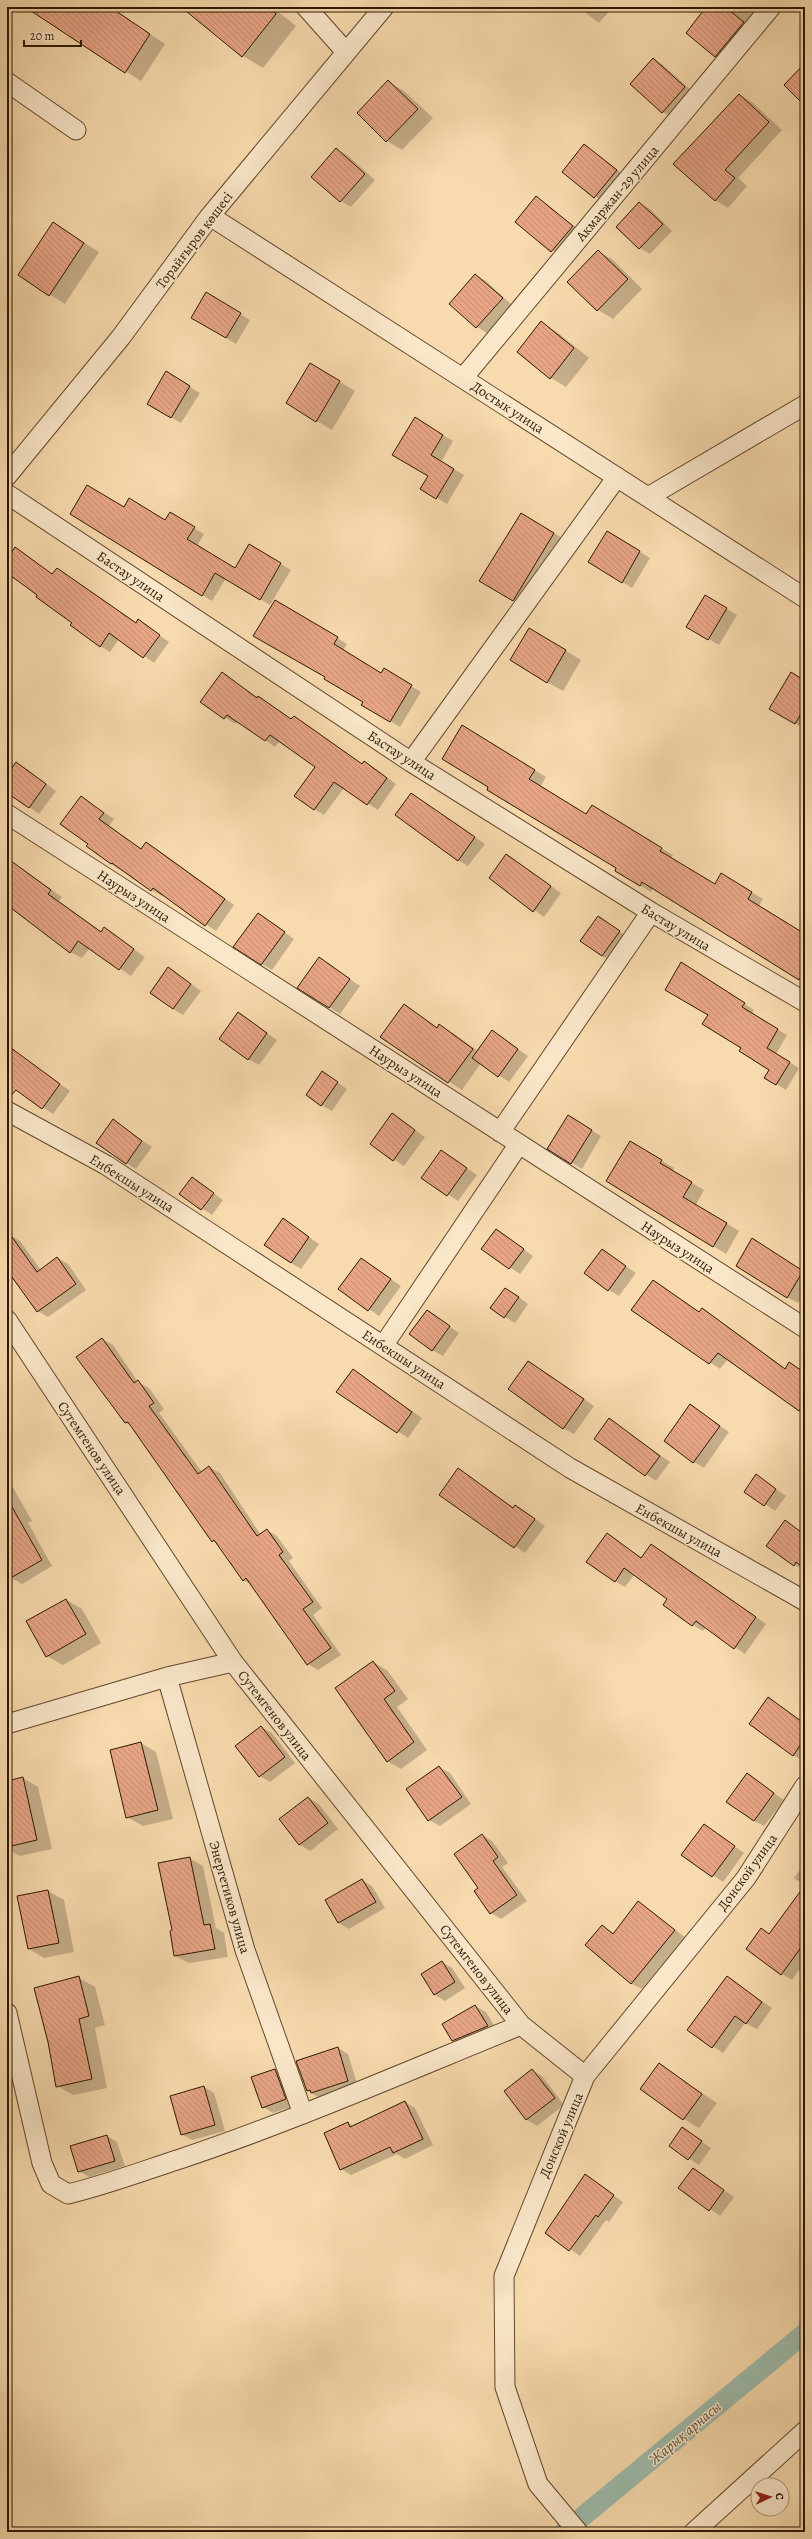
<svg xmlns="http://www.w3.org/2000/svg" width="812" height="2539" font-family="Alegreya,serif">
<style>
.shadow{fill:#0003}
.lines{fill:none;stroke-linecap:round;stroke-linejoin:round}
.canal{stroke:#9dbbab;stroke-width:20}
.building{fill:url(#building-back-hatch);stroke:#2d1800}
.minor-casing{stroke:#60482b;stroke-width:21}
.minor{stroke:#fae7ca;stroke-width:19}
.labels{text-anchor:middle;stroke-width:3;stroke-linejoin:round;paint-order:stroke}
.street-label{font-size:14px;fill:#2d1800;stroke:#fae7ca}
.water-label{font-size:15px;font-style:italic;fill:#54513c;stroke:#fae7ca}
</style>
<defs>
<pattern id="building-back-hatch" width="6" height="6" patternUnits="userSpaceOnUse"><rect width="6" height="6" fill="#e7a586"/><path d="M-1 5l2 2M0 0l6 6M5-1l2 2" fill="none" stroke="#c68d72"/></pattern>
</defs>
<rect width="100%" height="100%" fill="#f7daad"/>
<filter id="stains"><feTurbulence type="fractalNoise" baseFrequency=".005" numOctaves="4"/><feColorMatrix values="0 0 0 0 .2 0 0 0 0 .09 0 0 0 0 .02 0 0 0 .5 -.17"/></filter>
<radialGradient id="worn" r=".72"><stop offset=".6" stop-color="#630" stop-opacity="0"/><stop offset="1" stop-color="#630" stop-opacity=".3"/></radialGradient>
<path class="shadow" d="M27,7H110L165,44L141,81Z
M183,7H272L296,26L263,68L243,56Z
M578,7H613L599,23Z
M708,7H777L731,65L716,56L687,32Z
M653,59L663,65L695,94L673,118L663,112L631,84Z
M389,82L404,91L433,118L402,150L387,141Z
M740,95L753,103L782,130L738,178L747,186L728,208L715,200L674,164Z
M585,145L626,177L605,203L563,172Z
M336,149L347,155L375,180L351,207L341,201L313,177Z
M536,197L582,232L562,257L516,222Z
M639,203L650,209L672,231L650,254L640,248L617,227Z
M54,223L99,252L65,304L19,275Z
M598,251L613,260L642,289L613,319L598,310Z
M476,275L486,281L512,305L487,333L477,327L451,304Z
M206,294L250,320L236,344L192,317Z
M541,323L557,332L589,358L566,387L551,378Z
M310,364L355,391L332,430L287,403Z
M166,373L200,393L181,423L148,404Z
M426,425L453,441L441,462L464,475L447,504L421,488L429,476Z
M124,509L165,521L170,514L204,534L197,546L236,569L250,546L291,570L270,605L226,578L212,601L202,595Z
M522,514L564,539L524,606L480,581Z
M607,532L650,558L632,588L589,562Z
M15,549L53,575L57,569L67,575L137,623L139,621L169,642L154,663L119,639L110,652L100,646L39,595L7,572V560Z
M705,596L737,615L719,645L687,626Z
M286,607L347,644L343,651L381,674L384,670L421,692L400,727L363,705L365,702L326,676Z
M545,638L581,660L563,691L547,682Z
M222,674L292,720L294,717L304,723L362,764L364,762L374,768L396,784L378,810L344,788L324,815L314,809L316,767L280,741L275,747L238,721L235,724L202,702Z
M805,681V729L771,709Z
M473,733L546,777L540,787L587,815L603,813L673,855L671,858L716,885L722,875L763,899L759,906L805,934V981L653,888L651,892L616,871L618,868L490,786Z
M7,761L14,766L16,763L27,769L56,791L39,814L7,792Z
M81,797L114,819L109,826L142,849L146,843L157,849L234,905L216,931L163,895L162,896L151,890L111,864L89,843Z
M422,801L485,844L468,866L458,860Z
M506,855L561,893L544,917L490,878Z
M7,858L62,897L59,901L102,932L104,929L145,957L131,976L90,948L82,958L70,952L7,904Z
M258,914L294,939L272,970L262,964Z
M599,917L629,938L612,962L602,956Z
M319,958L360,986L340,1014L298,987Z
M691,969L754,1010L752,1014L787,1035L776,1054L799,1068L786,1090L765,1077L770,1069L709,1015Z
M178,975L201,991L183,1015L173,1009Z
M404,1006L438,1028L440,1026L453,1033L478,1051L502,1038L528,1056L509,1082L481,1063L462,1090L381,1037Z
M239,1013L277,1040L259,1065L248,1059Z
M7,1046L70,1091L53,1114L7,1084Z
M333,1079L347,1089L332,1111L321,1105Z
M392,1114L425,1137L404,1166L371,1144Z
M113,1121L152,1147L136,1169L126,1163Z
M578,1122L601,1136L582,1169L549,1149Z
M643,1150L674,1168L672,1171L704,1190L696,1205L739,1231L726,1254L713,1246Z
M441,1151L477,1175L458,1201L422,1177Z
M192,1178L223,1200L212,1215L181,1194Z
M284,1220L319,1244L301,1269L291,1263Z
M496,1230L533,1256L520,1274L483,1249Z
M10,1235L20,1241L41,1270L58,1258L68,1264L86,1290L48,1317L38,1311L17,1282L7,1277V1237Z
M763,1246L805,1272V1291L798,1303L787,1297Z
M602,1250L636,1273L619,1296L609,1290Z
M362,1259L401,1286L379,1316L340,1289Z
M654,1281L700,1313L702,1310L712,1315L786,1369L790,1363L805,1373V1413L728,1359L720,1369L633,1310Z
M516,1295L528,1304L515,1323L505,1317Z
M427,1311L459,1333L443,1356L432,1350Z
M102,1339L113,1345L138,1382L149,1388L164,1409L159,1413L202,1472L209,1467L220,1473L261,1535L267,1530L277,1536L293,1558L289,1561L322,1608L313,1615L341,1655L318,1670L308,1664L252,1585L243,1580L218,1544L213,1541L132,1426L126,1423L77,1357Z
M539,1368L594,1406L574,1434L563,1428Z
M363,1377L422,1418L408,1438L337,1392Z
M691,1406L729,1432L704,1468L694,1462Z
M609,1420L670,1462L656,1481L595,1439Z
M458,1469L514,1508L516,1506L526,1512L545,1526L525,1553L440,1494Z
M757,1476L786,1496L775,1511L745,1491Z
M7,1477L32,1521L28,1523L52,1566L22,1584L11,1578L7,1571Z
M785,1521L805,1534V1571L795,1565Z
M607,1534L642,1558L662,1551L766,1624L745,1654L706,1627L703,1631L693,1625L668,1599L635,1574L625,1587L615,1581Z
M66,1600L82,1609L101,1643L63,1665L47,1656Z
M373,1662L387,1670L408,1699L397,1707L427,1750L401,1769L387,1761Z
M768,1699L805,1723V1762L793,1755Z
M261,1727L272,1733L295,1763L270,1782L260,1776Z
M141,1743L156,1752L173,1819L143,1826L127,1817Z
M439,1767L450,1773L471,1804L440,1826L429,1820L407,1790Z
M23,1778L38,1787L52,1849L20,1856L7,1849V1782Z
M757,1781L784,1800L764,1826L754,1821Z
M308,1798L319,1804L338,1829L310,1851L300,1845L281,1819Z
M704,1825L744,1853L723,1882L683,1855Z
M482,1835L492,1841L508,1863L502,1867L527,1901L501,1919L491,1913L480,1889Z
M189,1858L203,1866L216,1928L224,1933L228,1957L189,1963L175,1956L173,1931Z
M805,1863V1962L792,1980L782,1974L770,1935L805,1886L794,1878Z
M362,1880L372,1886L385,1908L349,1929L339,1923Z
M48,1891L64,1900L74,1952L44,1958L29,1949Z
M638,1903L685,1937L642,1989L632,1984L586,1945L602,1926L614,1933Z
M442,1962L452,1968L465,1988L445,2001L435,1995L422,1974Z
M79,1978L95,1987L105,2025L95,2028L107,2088L73,2095L57,2086L49,2041Z
M727,1978L772,2008L757,2029L745,2023L723,2053L688,2030Z
M475,2006L486,2012L498,2032L463,2047L453,2041L444,2024Z
M338,2048L348,2054L358,2087L322,2098L318,2097L308,2091Z
M659,2064L717,2103L699,2128L684,2119Z
M275,2070L286,2076L296,2105L273,2113L263,2107Z
M532,2070L542,2076L564,2105L537,2126L527,2120L505,2091Z
M204,2087L214,2093L225,2131L192,2140L181,2134Z
M405,2102L415,2108L433,2145L405,2159L397,2154L351,2175L341,2169L348,2123L353,2126Z
M682,2128L711,2148L699,2165L670,2146Z
M107,2136L117,2142L125,2166L89,2177L79,2171Z
M585,2175L623,2202L609,2222L606,2220L580,2256L546,2233Z
M703,2175L734,2197L720,2216L680,2188Z"/>
<g class="lines">
<path class="canal" d="M564,2532L805,2333"/>
</g>
<path class="building" d="M25,7H110L150,34L125,73Z
M181,7H268L276,14L242,57Z
M706,7H725L744,22L715,57L686,33Z
M653,58L685,87L662,113L630,84Z
M805,63V106L784,85Z
M388,80L418,109L386,142L357,113Z
M739,94L769,122L725,170L735,178L715,201L673,164Z
M584,144L617,170L594,198L562,172Z
M336,148L365,174L340,202L311,177Z
M536,196L573,226L551,252L515,222Z
M639,202L663,224L639,249L616,227Z
M53,222L84,243L49,296L18,275Z
M598,250L628,279L597,311L567,282Z
M475,274L503,298L476,328L449,304Z
M206,292L241,313L226,338L191,318Z
M541,321L574,348L550,379L517,352Z
M310,363L340,381L316,422L286,403Z
M166,371L190,386L171,418L147,404Z
M415,417L443,435L431,455L454,469L436,499L420,489L428,476L392,455Z
M87,485L124,507L129,498L165,520L170,512L195,527L187,539L235,568L249,544L281,563L260,600L215,573L202,596L70,514Z
M521,513L554,533L513,601L479,581Z
M607,531L640,551L622,583L588,562Z
M15,547L52,574L57,568L136,623L138,619L160,635L143,658L109,633L100,647L70,625L72,623L36,597L37,595L7,573V559Z
M705,595L727,608L708,640L686,627Z
M275,600L338,637L334,644L381,673L384,668L412,685L390,722L361,705L363,702L324,679L325,677L253,636Z
M529,628L566,650L547,683L510,660Z
M222,672L257,698L258,696L291,719L294,716L362,764L364,761L387,778L367,805L334,782L314,810L294,796L315,767L270,735L265,741L227,715L224,719L200,702Z
M791,672L805,681V707L795,724L769,709Z
M462,725L535,770L529,779L586,814L592,805L662,848L660,851L715,884L721,873L752,892L748,899L805,934V970L799,980L642,882L640,886L615,871L616,868L487,790L488,787L442,759Z
M16,762L46,784L29,808L7,793V775Z
M411,793L475,837L458,861L395,815Z
M81,796L104,813L99,819L141,849L146,842L225,899L205,926L153,888L151,891L112,863L111,864L86,846L88,844L60,824Z
M506,854L551,886L533,912L489,878Z
M7,858L51,890L48,894L101,932L104,927L134,949L119,970L78,941L70,953L7,905Z
M258,913L285,932L261,965L233,947Z
M598,916L620,931L602,956L580,941Z
M319,957L350,979L329,1008L297,988Z
M681,962L745,1003L742,1007L778,1029L767,1048L790,1062L776,1085L764,1078L769,1070L739,1051L741,1048L702,1024L708,1015L665,990Z
M168,967L191,984L173,1009L150,993Z
M404,1004L437,1028L439,1024L473,1049L448,1083L380,1037Z
M238,1012L267,1033L248,1060L219,1039Z
M492,1030L518,1049L498,1077L472,1058Z
M7,1045L60,1084L42,1109L16,1090L7,1100Z
M322,1071L338,1082L321,1106L306,1095Z
M392,1113L415,1130L393,1161L370,1144Z
M568,1115L592,1130L571,1164L547,1149Z
M113,1119L142,1141L126,1164L96,1143Z
M630,1141L662,1160L660,1163L692,1182L683,1197L727,1223L713,1247L606,1181Z
M441,1150L467,1168L447,1196L421,1178Z
M192,1177L214,1193L201,1210L179,1194Z
M283,1218L309,1237L291,1263L264,1245Z
M496,1229L524,1249L509,1269L481,1249Z
M7,1230L37,1272L57,1257L76,1284L37,1312L7,1270Z
M752,1238L803,1271L787,1298L736,1266Z
M602,1249L626,1266L608,1291L584,1273Z
M361,1258L391,1279L368,1311L338,1289Z
M653,1280L699,1312L702,1308L785,1369L789,1362L805,1373V1403L799,1411L718,1353L709,1364L631,1310Z
M505,1288L519,1297L504,1318L490,1308Z
M427,1310L450,1326L432,1351L409,1334Z
M102,1338L134,1383L138,1380L154,1403L149,1406L198,1474L209,1466L257,1536L267,1529L283,1552L279,1555L313,1602L303,1609L331,1648L307,1665L246,1578L243,1581L214,1540L212,1542L128,1422L125,1423L76,1357Z
M528,1361L584,1399L563,1429L508,1389Z
M353,1369L412,1412L397,1433L336,1392Z
M690,1404L720,1426L693,1463L664,1441Z
M609,1418L660,1456L645,1476L594,1439Z
M458,1468L513,1508L515,1505L535,1519L514,1548L439,1495Z
M756,1474L776,1489L764,1506L744,1492Z
M7,1498L42,1560L7,1580Z
M785,1520L805,1535V1569L796,1562L794,1566L766,1546Z
M607,1533L641,1558L651,1544L756,1617L734,1649L696,1621L692,1626L663,1605L667,1599L624,1568L615,1582L586,1562Z
M66,1599L86,1634L46,1657L26,1621Z
M373,1661L395,1691L384,1699L414,1742L387,1762L335,1688Z
M768,1697L805,1724V1738L793,1756L749,1724Z
M261,1726L285,1757L259,1777L235,1746Z
M141,1742L158,1810L126,1818L110,1750Z
M439,1766L462,1797L428,1821L406,1789Z
M747,1773L774,1793L754,1821L726,1802Z
M23,1777L37,1840L7,1847V1781Z
M308,1797L328,1823L299,1845L279,1819Z
M704,1824L735,1846L712,1877L681,1855Z
M482,1834L498,1857L493,1861L517,1895L490,1914L474,1891L478,1888L454,1854Z
M190,1857L204,1925L210,1924L215,1949L174,1956L170,1931L172,1930L158,1863Z
M362,1879L376,1902L338,1923L325,1900Z
M805,1885V1942L781,1975L746,1949L761,1928L769,1934Z
M48,1890L59,1943L28,1949L17,1896Z
M638,1901L675,1930L631,1984L585,1945L602,1925L613,1934Z
M442,1961L455,1982L434,1995L421,1974Z
M79,1976L89,2016L79,2019L92,2079L56,2087L48,2042L34,1988Z
M727,1976L762,2002L746,2024L735,2016L712,2048L687,2030Z
M475,2005L488,2026L452,2041L442,2024Z
M338,2047L348,2081L311,2093L310,2090L307,2091L296,2061Z
M659,2063L702,2094L683,2120L640,2089Z
M275,2069L286,2099L262,2108L251,2077Z
M532,2069L555,2098L526,2120L504,2091Z
M204,2086L215,2125L181,2135L170,2096Z
M405,2101L423,2139L393,2153L390,2147L340,2170L324,2133L348,2122L350,2127Z
M682,2127L702,2141L688,2160L669,2146Z
M107,2135L115,2161L78,2172L70,2146Z
M693,2168L724,2190L709,2211L678,2188Z
M585,2174L614,2195L598,2217L596,2215L569,2251L545,2233Z"/>
<g class="lines">
<g class="minor-casing">
<path id="minor" d="M306,7L346,52
M7,82L76,130
M210,216L805,598
M463,378L771,7
M7,476L121,337L210,216L384,7
M7,494L411,762L651,912L805,1002
M648,497L805,405
M411,762L617,477
M7,814L805,1328
M7,1111L106,1165L570,1468L805,1601
M500,1132L651,912
M7,1320L233,1662L521,2025L585,2076
M383,1346L519,1144
M167,1677L245,1950L303,2114
M7,1724L167,1677L233,1662
M7,2013L42,2163L51,2184L68,2194C106,2185 143,2171 180,2159C296,2120 408,2071 521,2025
M578,2532L538,2484L505,2387L504,2276L585,2076L746,1878L805,1786
M694,2532L805,2431"/>
</g>
<use href="#minor" class="minor"/>
</g>
<g class="labels">
<g class="street-label">
<text transform="translate(617 193) rotate(-50)" y="5">Акмаржан-29 улица</text>
<text transform="translate(194 240) rotate(-53)" y="5">Торайғыров көшесі</text>
<text transform="translate(508 407) rotate(33)" y="5">Достык улица</text>
<text transform="translate(131 576) rotate(34)" y="5">Бастау улица</text>
<text transform="translate(402 755) rotate(33)" y="5">Бастау улица</text>
<text transform="translate(134 896) rotate(33)" y="5">Наурыз улица</text>
<text transform="translate(676 927) rotate(31)" y="5">Бастау улица</text>
<text transform="translate(406 1071) rotate(33)" y="5">Наурыз улица</text>
<text transform="translate(132 1183) rotate(32)" y="5">Енбекшы улица</text>
<text transform="translate(678 1247) rotate(33)" y="5">Наурыз улица</text>
<text transform="translate(404 1359) rotate(33)" y="5">Енбекшы улица</text>
<text transform="translate(92 1448) rotate(56)" y="5">Сутемгенов улица</text>
<text transform="translate(679 1530) rotate(29)" y="5">Енбекшы улица</text>
<text transform="translate(275 1715) rotate(52)" y="5">Сутемгенов улица</text>
<text transform="translate(747 1872) rotate(-54)" y="5">Донской улица</text>
<text transform="translate(230 1897) rotate(74)" y="5">Энергетиков улица</text>
<text transform="translate(477 1969) rotate(52)" y="5">Сутемгенов улица</text>
<text transform="translate(561 2135) rotate(-67)" y="5">Донской улица</text>
</g>
<g class="water-label">
<text transform="translate(685 2433) rotate(-40)" y="5">Жарық арнасы</text>
</g>
</g>
<rect width="812" height="2539" fill="none" stroke="#f7daad" stroke-width="24"/>
<rect x="8" y="8" width="796" height="2523" fill="none" stroke="#2d1800" stroke-width="2"/>
<rect x="12" y="12" width="788" height="2515" fill="none" stroke="#2d1800"/>
<g transform="translate(770 2497) rotate(86)"><circle r="19" fill="#fae7ca" stroke="#a89479"/>
<path d="M0-3L7 15L0 10L-7 15Z" fill="#8f2418"/>
<text y="-6" font-size="11" font-weight="bold" text-anchor="middle" fill="#2d1800">С</text>
</g>
<path d="M24 40v6h57v-6" fill="none" stroke="#2d1800" stroke-width="2"/>
<text x="30" y="40" font-size="12" fill="#2d1800" stroke="#fae7ca" stroke-width="3" paint-order="stroke">20 m</text>
<rect width="100%" height="100%" filter="url(#stains)"/>
<rect width="100%" height="100%" fill="url(#worn)"/>
</svg>
